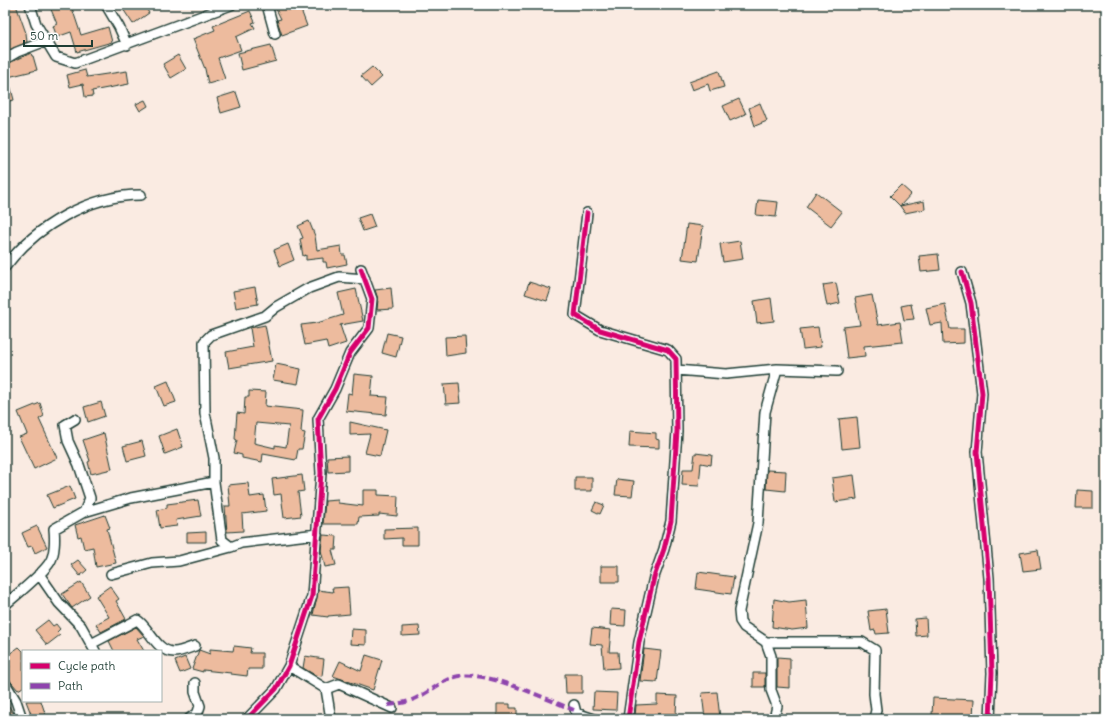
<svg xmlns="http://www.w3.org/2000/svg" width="1111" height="724" font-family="Delius,sans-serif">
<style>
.building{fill:#edbb9e;stroke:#1f3d34;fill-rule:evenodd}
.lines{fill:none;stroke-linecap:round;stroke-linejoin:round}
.minor-casing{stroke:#1f3d34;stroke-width:12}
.minor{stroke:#fff;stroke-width:9}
.quiet{stroke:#8e44ad;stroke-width:4;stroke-dasharray:8 4;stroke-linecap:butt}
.cycleway-casing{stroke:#fff;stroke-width:8}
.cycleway{stroke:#d6006c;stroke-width:5}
</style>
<rect width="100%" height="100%" fill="#faebe2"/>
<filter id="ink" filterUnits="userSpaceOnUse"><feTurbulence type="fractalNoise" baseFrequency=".025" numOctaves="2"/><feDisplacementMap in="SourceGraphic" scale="8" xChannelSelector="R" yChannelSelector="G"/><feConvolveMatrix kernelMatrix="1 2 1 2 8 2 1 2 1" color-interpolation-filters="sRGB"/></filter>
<g filter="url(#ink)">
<path class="building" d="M16,5L26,33L27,42L5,52V9Z
M55,5H71L81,35L108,27L112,42L77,52L71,32L57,37L53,26L57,24L50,7Z
M130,5H144L149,13L133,24L123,9Z
M274,5H314L301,10L307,26L282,35L277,20L281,19Z
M250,11L255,22L252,23L255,28L236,37L241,50L218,58L225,79L208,84L205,69L193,39L215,30L213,26Z
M271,45L276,61L242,70L238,53Z
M31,53L32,56H33L37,70L8,77L14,100L5,102V65Z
M178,55L186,69L171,78L163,64Z
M372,67L382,77L371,87L361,76Z
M85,70L87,77L127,71L129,84L92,91L93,96L85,97L83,84L70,87L67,75Z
M719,71L724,87L710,91L708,84L692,90L689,82Z
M236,92L241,107L221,113L217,98Z
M739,99L746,114L730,121L723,106Z
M145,100L148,106L140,111L136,104Z
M760,103L767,121L755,126L749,108Z
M901,185L911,194L900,206L890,196Z
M816,192L842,212L831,226L806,207Z
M758,200L778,202L776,217L756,215Z
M924,201L925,209L905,213L900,206Z
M370,214L375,227L363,231L358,218Z
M309,221L315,236L317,250L341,246L342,255H345L347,264L327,268L326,262H323V258L306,260V255L303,256L300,239L303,238L298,226Z
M687,224L703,226L698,261L682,259Z
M740,241L743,259L723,262L720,244Z
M288,244L294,260L280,266L274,250Z
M938,254L940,270L921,272L919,256Z
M529,282L551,289L547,301L525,294Z
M836,283L840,303L827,306L823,285Z
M255,287L258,304L236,308L233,291Z
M391,288L393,309L377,310L378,299L375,290Z
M356,289L363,321L340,325L346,343L328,349L326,341L305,345L301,325L317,323L343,315L338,293Z
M872,295L878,325L900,322L903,342L864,346L865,356L847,358L843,327L860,325L855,298Z
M771,298L774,321L757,323L754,301Z
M911,304L914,319L904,320L901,306Z
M945,304L950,329H964V343L943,344L942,323L930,325L926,308Z
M265,325L272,361L229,368L226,352L253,347L250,328Z
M818,327L821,347L803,349L800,329Z
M387,333L401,336L396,357L382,353Z
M465,336L466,353L446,356L445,337Z
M276,364L301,369L298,384L273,380Z
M354,374L373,376L371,396L388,397L386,415L346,411L348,393L352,394Z
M168,381L176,402L164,406L156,386Z
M459,383L461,403L446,404L444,384Z
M249,391L266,392L265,406L303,410L301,432L305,433L302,449H298L296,460L263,454L262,462L242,458V455L234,453L237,440L235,439L237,413L244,414L245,397H249ZM256,423L289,426L286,447L275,445V448L254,443Z
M101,402L105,416L88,422L84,407Z
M40,403L44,416L39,419L57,458L34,469L19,437L27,434L18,412Z
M857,417L860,447L842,449L839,419Z
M350,422L386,430L380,456L365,453L370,434L350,435Z
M177,429L183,447L165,454L159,436Z
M630,431L656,433V439L659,440V448L629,447Z
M104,433L112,469L91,474L88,462L90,461L83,440Z
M142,441L146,456L127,461L123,446Z
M695,453L712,455L711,465L701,463L699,486L682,485L683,469H693Z
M348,456V471L328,472L327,457Z
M767,470L786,471L785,491L766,489Z
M302,475L304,491L298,492L301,516L284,518L281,494L274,495L272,479Z
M854,475L857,499L835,502L832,478Z
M575,477H592V491H575Z
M617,479L634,481L632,496L615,495Z
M248,483L250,497L264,495L266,511L242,514L243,531L227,532L225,506H230L228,485Z
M70,486L75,499L53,508L47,495Z
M363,490H378V495L398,496L397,516L379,514V516L359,517L358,524H323L325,501L338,500V503L363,506Z
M1077,490L1093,491V508H1076Z
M198,500L201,516L176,520L177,526L160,528L157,510L167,508V504Z
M596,502L604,505L600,514L592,510Z
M105,515L110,528L107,529L116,563L96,567L93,547L84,549L81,536L78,537L75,525Z
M37,526L47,547L35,553L32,546L28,547L22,533Z
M418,528V545H402V538L384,539V529Z
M206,532V542H187V533Z
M323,535L337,536L336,550H332L336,565L325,567L321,550Z
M1038,550L1041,569L1023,571L1020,553Z
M78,560L87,570L80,576L71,565Z
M601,566H619V582H601Z
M698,572L734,577L731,594L696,589Z
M81,582L90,596L72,608L62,594Z
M110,586L119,599L116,601L126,619L101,632L96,624L109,617L96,596Z
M348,587L350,614L328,616V617L313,615L318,590L333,592L332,588Z
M774,599L789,602L806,600L808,628L792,630L772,627Z
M611,609L626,610L625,626L610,625Z
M886,609L889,633L876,634L875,630L871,631L868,611Z
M926,618L927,635L916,636L915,619Z
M48,620L53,626L56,624L60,629L57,632L60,635L47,645L35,630Z
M419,626L420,635L402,636V627Z
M136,627L144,636L137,639L144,651H114L109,641Z
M592,628L611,630L609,652H618L619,668L604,669L602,645L590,644Z
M351,629L366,630V645L350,644Z
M234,646L251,648L250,653H262V669H248L247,676L231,674V673L203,670V672L192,669L199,650L210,654V649L233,651Z
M19,647L23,651V687L18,690L5,675V671L10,667L5,657Z
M644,649L661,651L657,682L640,681Z
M366,655L382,660L373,690L333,676L340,661L361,671Z
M305,656L324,659L322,676L315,675L303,668Z
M185,657L190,669L180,673L175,661Z
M777,657L790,658V688L777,687Z
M753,673H765V687H753Z
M565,674H582V693H566Z
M594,692L617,693L616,710L593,709Z
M717,692L720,718L705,719L702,693Z
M657,695L677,696L676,714H654V716L635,717L636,705L657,704Z
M933,698L974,700L973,717L932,715Z
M5,700L14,714L7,719H5Z
M26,701H41L46,716L33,719Z
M497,704H510V708H517V719H497Z"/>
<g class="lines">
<g class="minor-casing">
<path id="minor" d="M30,5L36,24L56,57L75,63L231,5
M106,5L119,27L127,45
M267,5L275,34
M5,59L17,52L46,41
M587,213L575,315L600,330L668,350L676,359L677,431L671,521L664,549L654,577L639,642L628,719
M5,267C36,226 89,195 141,195
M962,272L971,303L982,393L977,452L989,578L992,673L990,719
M676,370L726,374L777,369
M75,419L65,425L68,441L79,465L90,498L84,512
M317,534L241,543L231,547L222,540L214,482V458L205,413L204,342L211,335L265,316L276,307L309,288L339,277L365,279
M39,574L59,603L81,626L95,651
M111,574L152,563L179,561L231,547
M5,605C16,595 43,574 50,562C55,554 55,538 54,529L84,512L131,498L214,482
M766,642H862L875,650L874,694L876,710L874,719
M91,644L137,620C149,627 156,652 174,652C180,652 189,648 195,646
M289,666L326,689L339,684L392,708
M5,683L16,701L22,719
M326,689L331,719
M574,705L576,713L594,719
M189,719L198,712L200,706L195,692V683
M247,719L276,689L289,666L312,596L321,473L318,419L335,389L350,353L369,328L372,299L361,269
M774,719L777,706L771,690V656L766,642L744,627L740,621L739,611L758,523L765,412L777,369L837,371"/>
</g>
<use href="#minor" class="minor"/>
<path class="quiet" d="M388,705C396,704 404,703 412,700C427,694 440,682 455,677C482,668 546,699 574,710"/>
<g class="cycleway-casing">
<path id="cycleway" d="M587,213L575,315L600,330L668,350L676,359L677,431L671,521L664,549L654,577L639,642L628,719
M962,272L971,303L982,393L977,452L989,578L992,673L990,719
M247,719L276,689L289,666L312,596L321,473L318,419L335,389L350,353L369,328L372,299L361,269"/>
</g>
<use href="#cycleway" class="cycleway"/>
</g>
</g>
<rect width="1111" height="724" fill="none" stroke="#fff" stroke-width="20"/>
<rect x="10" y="10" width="1091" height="704" fill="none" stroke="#1f3d34" stroke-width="1.5" filter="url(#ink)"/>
<rect x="22" y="650" width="140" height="52" fill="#ffffff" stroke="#a5b1ae"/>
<rect x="30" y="663" width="20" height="6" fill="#d6006c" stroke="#a5b1ae"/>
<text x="58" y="670" font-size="12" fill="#1f3d34">Cycle path</text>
<rect x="30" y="683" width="20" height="6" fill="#8e44ad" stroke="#a5b1ae"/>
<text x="58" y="690" font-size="12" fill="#1f3d34">Path</text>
<path d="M24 40v6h68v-6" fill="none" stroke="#1f3d34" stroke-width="2"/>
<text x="30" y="40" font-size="12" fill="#1f3d34" stroke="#ffffff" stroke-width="3" paint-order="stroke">50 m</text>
</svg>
